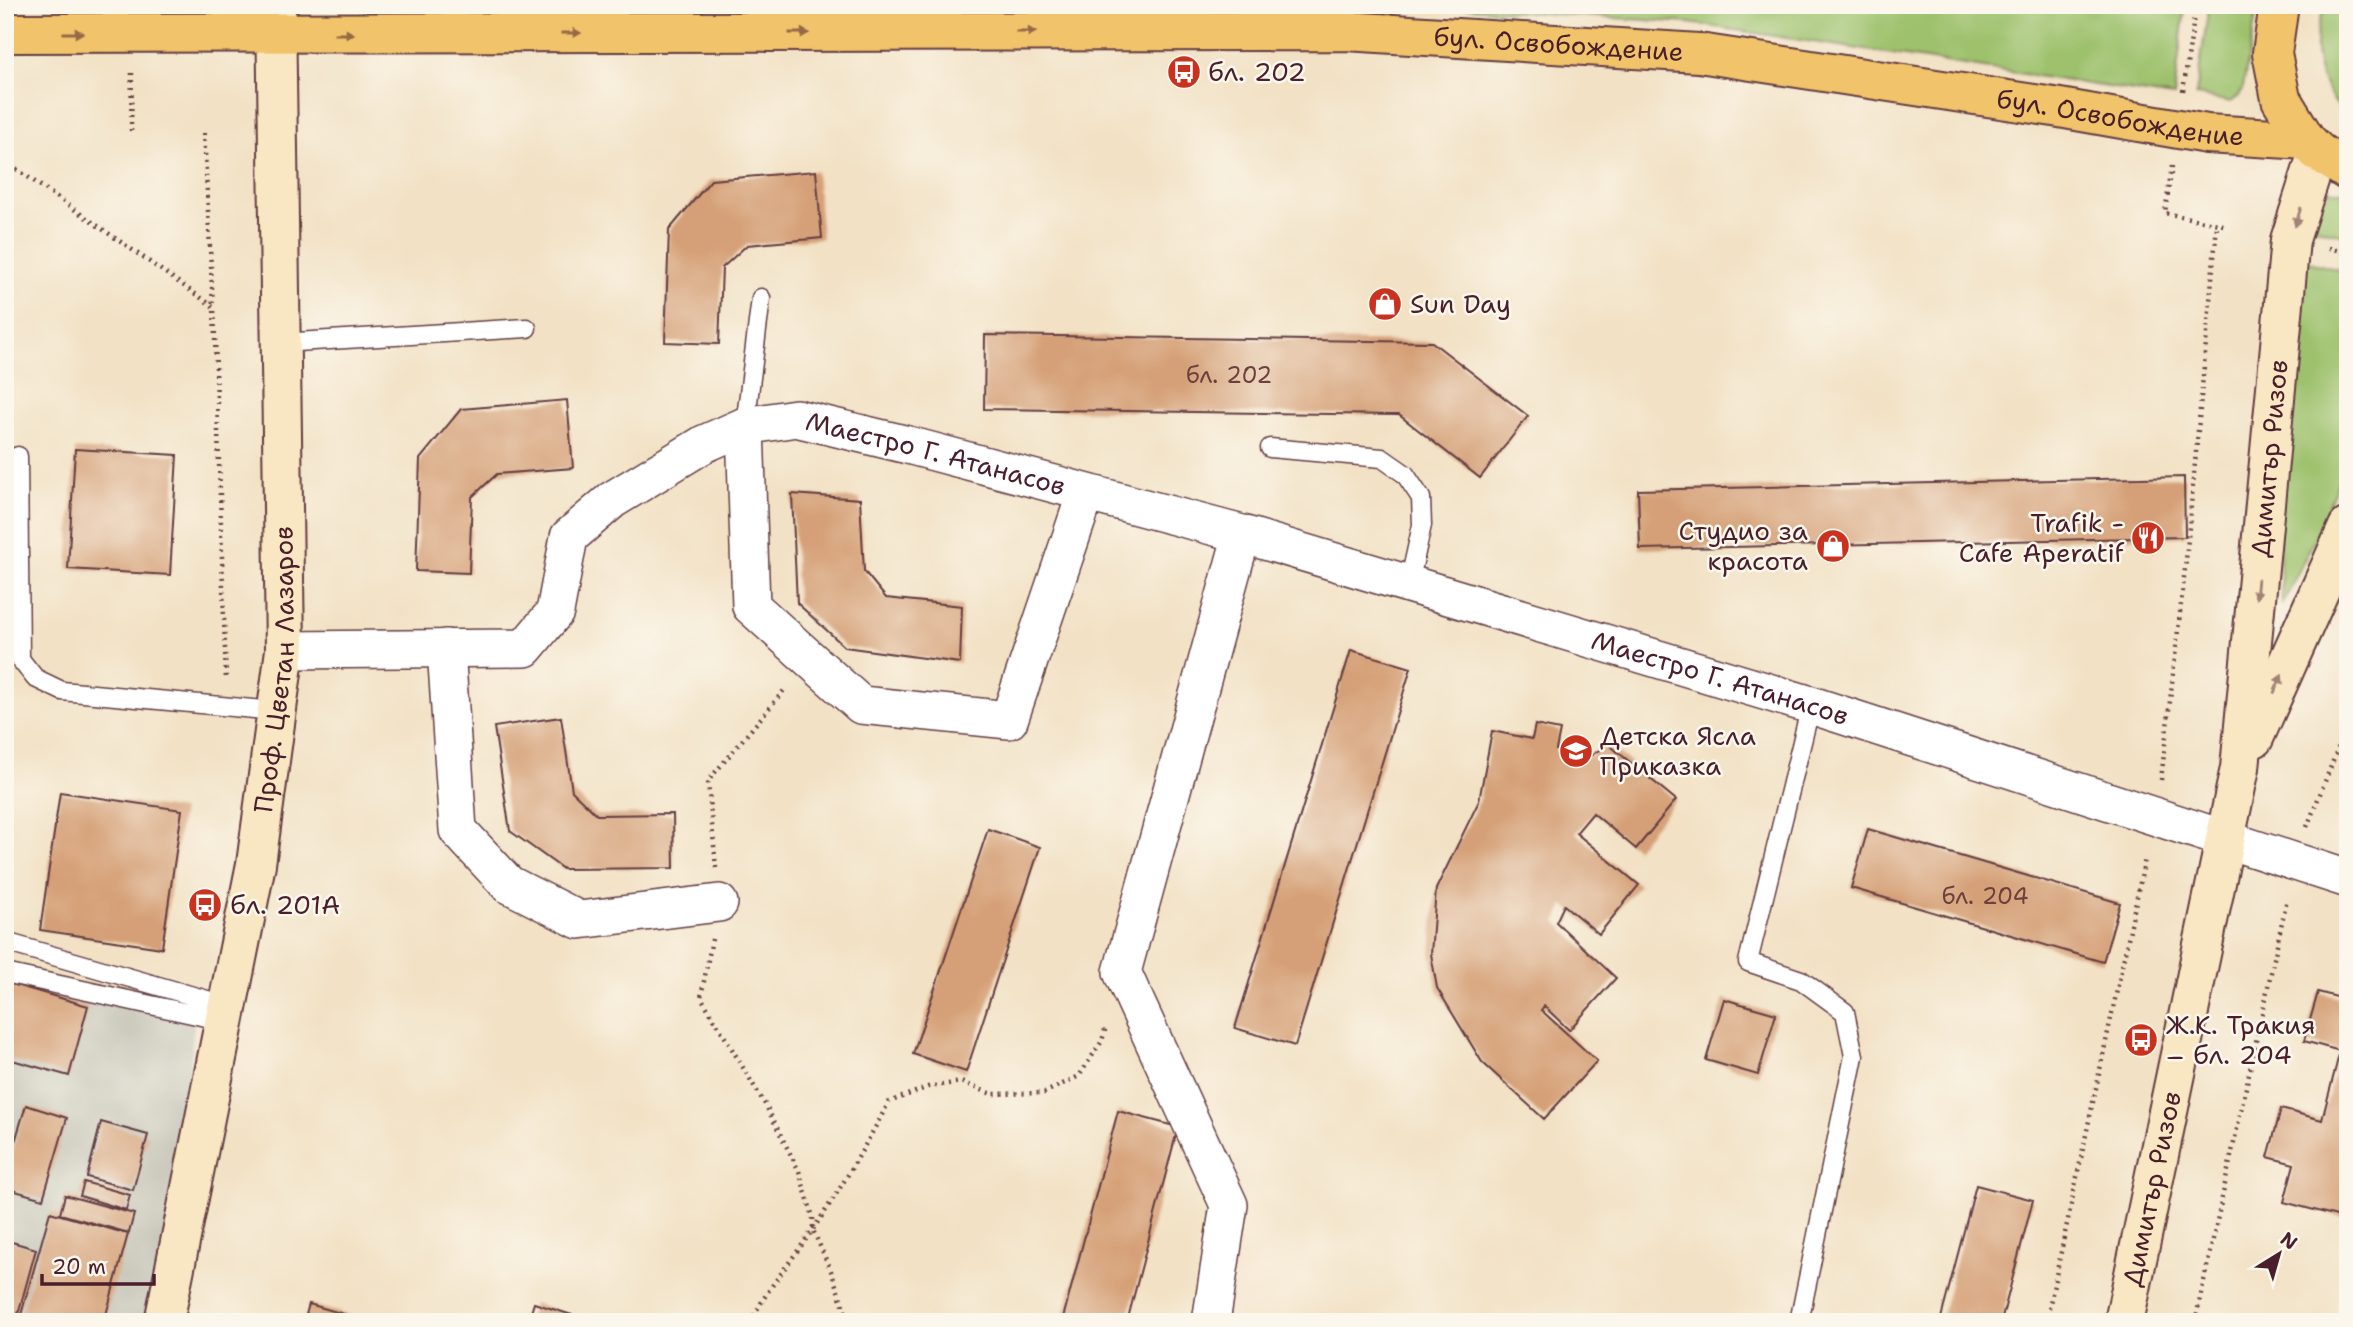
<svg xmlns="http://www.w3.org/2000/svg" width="2353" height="1327" font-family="'Shantell Sans',sans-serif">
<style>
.industrial{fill:#c6c5b8}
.green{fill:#9dc16c;stroke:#74704c;stroke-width:2}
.building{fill:#d5a077}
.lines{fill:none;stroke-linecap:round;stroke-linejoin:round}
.lane-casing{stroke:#633c42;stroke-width:21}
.street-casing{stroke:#633c42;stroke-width:40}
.secondary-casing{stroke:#633c42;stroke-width:42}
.primary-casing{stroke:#633c42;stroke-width:42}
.path{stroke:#633c42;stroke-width:4.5;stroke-dasharray:2 5;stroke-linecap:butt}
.lane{stroke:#fff;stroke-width:18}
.street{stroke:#fff;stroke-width:37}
.secondary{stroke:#f9e7c3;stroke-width:38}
.primary{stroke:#f1c36a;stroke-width:38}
.oneway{fill:#956947}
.oneway2{fill:#a28377}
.labels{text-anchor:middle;stroke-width:5;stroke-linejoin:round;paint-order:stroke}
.number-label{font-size:23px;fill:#6d3f3e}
.street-label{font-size:26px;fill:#4a1f2b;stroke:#fbf7ec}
.poi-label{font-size:26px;fill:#4a1f2b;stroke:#fbf7ec;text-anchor:start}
</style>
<rect width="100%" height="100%" fill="#fbf7ec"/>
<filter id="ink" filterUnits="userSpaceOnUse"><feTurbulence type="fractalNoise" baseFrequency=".0143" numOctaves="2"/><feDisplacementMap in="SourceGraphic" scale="14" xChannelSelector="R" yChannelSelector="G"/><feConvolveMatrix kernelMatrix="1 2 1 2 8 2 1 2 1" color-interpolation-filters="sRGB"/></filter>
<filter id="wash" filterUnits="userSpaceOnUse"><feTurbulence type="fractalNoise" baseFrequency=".00686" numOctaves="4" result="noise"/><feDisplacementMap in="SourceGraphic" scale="28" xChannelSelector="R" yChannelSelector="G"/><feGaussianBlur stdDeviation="1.57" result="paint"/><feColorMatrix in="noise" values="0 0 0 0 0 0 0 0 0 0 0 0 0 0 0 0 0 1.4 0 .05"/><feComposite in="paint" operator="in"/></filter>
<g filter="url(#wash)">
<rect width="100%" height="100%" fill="#f2e1c4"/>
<path class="industrial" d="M5,961L194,1023L176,1238L163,1322H5Z"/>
<path class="green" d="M393,5H2185L2174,97L1689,23L1421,5L393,9Z
M2209,5H2258L2243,87L2239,96L2231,102L2196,95Z
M2327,5H2348V117C2318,88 2305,44 2327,5Z
M2322,189L2348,193V236L2305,225Z
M2305,261L2348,272V457L2317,534L2282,605L2278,518Z"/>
<g id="blocks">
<path class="building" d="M816,171L822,238L747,245L722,268L719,344L665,342L669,230L711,180Z
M985,335L1432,342L1528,416L1480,478L1399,415L984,409Z
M567,400L573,468L497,474L472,497L469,573L416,571L420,459L461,409Z
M75,449L177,455L170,575L68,569Z
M2184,477L2185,537L1640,549L1638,490Z
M792,494L860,499L864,571L886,598L962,606L960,663L845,647L797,603Z
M1351,650L1411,668L1295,1046L1235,1028Z
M561,717L572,791L597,815L673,814L674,868L563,869L510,831L494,727Z
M1535,725L1560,730L1556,750L1589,757L1608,744L1676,800L1636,849L1593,813L1576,833L1639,885L1599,934L1564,905L1556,922L1616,978L1569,1030L1544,1006L1541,1010L1597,1061L1544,1119L1482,1062L1437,988L1431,954L1436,889L1479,801L1492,731L1532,739Z
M60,792L182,810L162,948L40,930Z
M988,829L1040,847L966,1072L913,1054Z
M1868,829L2120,903L2103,962L1851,888Z
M5,982L88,1006L69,1076L5,1058Z
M2318,992L2348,1000V1219L2284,1202L2294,1164L2268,1157L2281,1109L2322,1120L2340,1051L2304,1041Z
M1724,999L1776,1014L1758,1075L1706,1060Z
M26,1105L67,1118L43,1199L5,1188V1175Z
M1118,1111L1178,1127L1127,1322H1062Z
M101,1122L148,1135L133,1190L87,1177Z
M84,1182L130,1195L126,1210L80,1196Z
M1976,1185L2033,1200L2001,1322H1940Z
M65,1195L134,1214L129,1233L60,1214Z
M50,1212L128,1234L104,1322H19Z
M5,1240L36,1249L16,1322H5Z
M534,1303L591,1321V1322H528Z
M309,1304L361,1319V1322H304Z"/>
</g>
</g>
<g filter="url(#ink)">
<use href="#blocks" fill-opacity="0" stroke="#633c42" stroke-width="2"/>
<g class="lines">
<g class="lane-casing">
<path id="lane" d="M280,343L527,328
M745,426L761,298
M1270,448L1382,458L1405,474L1421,498L1422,525L1409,584
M18,456L20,659L35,678L62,691L275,711
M5,942L228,1006
M5,973L224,1021
M1799,1322L1854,1056L1845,1012L1801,980L1748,962L1811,705"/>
</g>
<g class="street-casing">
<g id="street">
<path d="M745,426L751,606L861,705L1009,720L1086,493"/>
<path d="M446,648L458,830L508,884L579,920L719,903"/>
<path id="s1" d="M285,650L525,648L555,612L569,537L612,500L704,444L745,426L796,418L908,445L1242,534L1811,705L2348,879"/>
<path d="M1211,1322L1229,1205L1122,972L1242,534"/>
</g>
</g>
<g class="secondary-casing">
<g id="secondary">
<path d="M2254,738L2348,527"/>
<path id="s2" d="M164,1322L256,864L285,650L276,5"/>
<path id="s3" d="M2124,1322L2240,768L2290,240L2318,152"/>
</g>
</g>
<g class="primary-casing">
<g id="primary">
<path d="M2279,5L2272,53L2281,99L2306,140L2318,152L2348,171"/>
<path id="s4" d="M5,33L1346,31L1699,53L2054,107L2207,134L2306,140"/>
</g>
</g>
<path class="path" d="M2183,91L2196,5
M131,131L132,69
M204,133L213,306
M5,161L214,307L226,681
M2172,166L2165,213L2228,226
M2328,248L2348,253
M2161,780L2186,560L2217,225
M2307,827L2348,723
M716,868L708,781L786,688
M712,939L701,997L766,1106L799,1171L813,1217V1230L831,1271L849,1322
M751,1322C766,1289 791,1262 811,1232C840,1191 865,1146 889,1102L928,1087L961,1082L992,1094L1044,1093L1079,1076L1102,1041L1106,1026
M2046,1322L2145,859
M2195,1322L2287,899"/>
<use href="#lane" class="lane"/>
<use href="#street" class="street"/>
<use href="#secondary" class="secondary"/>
<use href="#primary" class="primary"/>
</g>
<defs><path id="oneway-solid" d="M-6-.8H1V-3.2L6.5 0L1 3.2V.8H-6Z" transform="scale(1.75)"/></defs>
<g class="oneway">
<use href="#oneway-solid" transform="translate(1026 32)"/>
<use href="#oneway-solid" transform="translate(73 33)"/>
<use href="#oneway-solid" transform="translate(571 33)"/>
<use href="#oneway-solid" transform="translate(799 33)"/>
<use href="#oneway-solid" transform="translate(344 34)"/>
</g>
<g class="oneway2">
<use href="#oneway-solid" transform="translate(2298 217) rotate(107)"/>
<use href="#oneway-solid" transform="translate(2257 589) rotate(95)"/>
<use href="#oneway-solid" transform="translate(2278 684) rotate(-66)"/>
</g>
</g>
<defs>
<g id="bus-disc" transform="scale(1.75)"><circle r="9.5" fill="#c8321e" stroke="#fbf7ec"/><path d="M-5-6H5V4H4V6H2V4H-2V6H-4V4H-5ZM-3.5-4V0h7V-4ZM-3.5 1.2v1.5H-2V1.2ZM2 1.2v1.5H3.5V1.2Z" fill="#fff"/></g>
<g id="shop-disc" transform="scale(1.75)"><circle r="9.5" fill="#c8321e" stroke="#fbf7ec"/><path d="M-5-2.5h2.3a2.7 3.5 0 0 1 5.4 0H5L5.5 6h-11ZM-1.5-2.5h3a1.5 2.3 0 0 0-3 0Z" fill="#fff"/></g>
<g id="restaurant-disc" transform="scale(1.75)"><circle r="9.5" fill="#c8321e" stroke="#fbf7ec"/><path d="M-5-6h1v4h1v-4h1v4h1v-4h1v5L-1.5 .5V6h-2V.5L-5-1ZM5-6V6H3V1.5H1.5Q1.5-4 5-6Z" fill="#fff"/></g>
<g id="school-disc" transform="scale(1.75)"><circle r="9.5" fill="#c8321e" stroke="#fbf7ec"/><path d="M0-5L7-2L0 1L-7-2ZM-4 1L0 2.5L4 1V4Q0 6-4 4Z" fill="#fff"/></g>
</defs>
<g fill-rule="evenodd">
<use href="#bus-disc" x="1184" y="72"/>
<use href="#shop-disc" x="1385" y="304"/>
<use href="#restaurant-disc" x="2148" y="538"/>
<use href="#shop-disc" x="1833" y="546"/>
<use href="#school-disc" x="1576" y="751"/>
<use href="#bus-disc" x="205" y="905"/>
<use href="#bus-disc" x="2141" y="1040"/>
</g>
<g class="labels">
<g class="number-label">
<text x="1229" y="383">бл. 202</text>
<text x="1985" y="904">бл. 204</text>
</g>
<g class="street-label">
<text dy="9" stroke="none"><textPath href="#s4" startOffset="1554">бул. Освобождение</textPath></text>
<text dy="9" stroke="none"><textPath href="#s4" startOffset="2121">бул. Освобождение</textPath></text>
<text dy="9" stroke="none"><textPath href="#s1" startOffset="768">Маестро Г. Атанасов</textPath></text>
<text dy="9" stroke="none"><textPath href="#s3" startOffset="877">Димитър Ризов</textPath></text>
<text dy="9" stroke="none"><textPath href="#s2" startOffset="663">Проф. Цветан Лазаров</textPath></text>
<text dy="9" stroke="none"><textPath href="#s1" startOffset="1584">Маестро Г. Атанасов</textPath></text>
<text dy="9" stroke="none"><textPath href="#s3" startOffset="136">Димитър Ризов</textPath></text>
</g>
<g class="poi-label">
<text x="1208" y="81">бл. 202</text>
<text x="1410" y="313">Sun Day</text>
<text x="2124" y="532" text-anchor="end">Trafik -<tspan x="2124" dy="30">Cafe Aperatif</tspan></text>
<text x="1808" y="540" text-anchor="end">Студио за<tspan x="1808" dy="30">красота</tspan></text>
<text x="1600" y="745">Детска Ясла<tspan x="1600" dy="30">Приказка</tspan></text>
<text x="230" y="914">бл. 201А</text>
<text x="2166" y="1034">Ж.К. Тракия<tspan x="2166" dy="30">– бл. 204</tspan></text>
</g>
</g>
<rect width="2353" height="1327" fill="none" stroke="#fbf7ec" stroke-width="28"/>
<g transform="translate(2279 1254) rotate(37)" stroke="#fbf7ec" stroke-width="5" paint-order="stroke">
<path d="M0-5L12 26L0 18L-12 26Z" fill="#4a1f2b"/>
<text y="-10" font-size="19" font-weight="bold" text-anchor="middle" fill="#4a1f2b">N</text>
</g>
<path d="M42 1274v10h112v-10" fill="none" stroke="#4a1f2b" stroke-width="3.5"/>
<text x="52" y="1274" font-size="21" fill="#4a1f2b" stroke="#fbf7ec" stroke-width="5" paint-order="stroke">20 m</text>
</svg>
